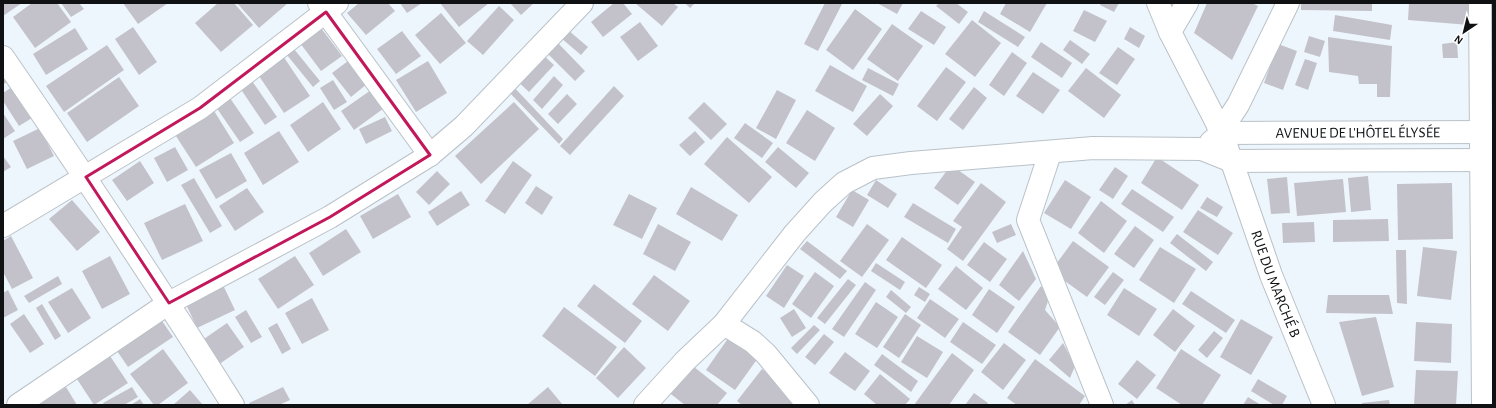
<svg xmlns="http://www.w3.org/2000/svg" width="1496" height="408" font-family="'Alegreya Sans',sans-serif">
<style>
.building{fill:#c3c2ca}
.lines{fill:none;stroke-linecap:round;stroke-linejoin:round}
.minor-casing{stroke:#bac2c8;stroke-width:24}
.minor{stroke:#fff;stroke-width:22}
.marked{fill:none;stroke:#c2185b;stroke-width:3;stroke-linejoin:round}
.labels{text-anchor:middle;stroke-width:4;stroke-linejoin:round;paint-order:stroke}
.street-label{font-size:15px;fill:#0f1113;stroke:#fff}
</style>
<rect width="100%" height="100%" fill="#eef6fd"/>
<path class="building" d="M3,3H22L3,16Z
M32,3H57L71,22L35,48L13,17Z
M61,3H79L84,9L71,17Z
M123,3H168L138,24Z
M218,3H234L253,25L221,52L195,23Z
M237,3H288L259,28Z
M359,3H388L395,11L366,35L347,13Z
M400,3H422L407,13Z
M440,3H489L459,27Z
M510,3H534L521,15Z
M614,3H623L632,14L603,37L591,22Z
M635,3H673L678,7L662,26Z
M685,3H695L690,8Z
M825,3L842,4L818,51L804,44Z
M877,3H903L897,14Z
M939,3H956L968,12L959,24L936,6Z
M1006,3H1047L1030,32L1000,14Z
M1101,3H1119L1114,12L1100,5Z
M1207,3H1252L1258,6L1232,60L1194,33Z
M1301,3H1372V11L1301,10Z
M1409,3H1470L1469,25L1408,20Z
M499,6L514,20L483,55L467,41Z
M855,9L882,29L853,70L826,50Z
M1084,10L1107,21L1095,42L1073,31Z
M921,11L946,27L934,45L908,29Z
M984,11L1025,37L1018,47L978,22Z
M441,13L466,43L440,64L415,35Z
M1335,15L1392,25L1390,40L1333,31Z
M972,20L1001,43L975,77L945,54Z
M640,22L658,46L638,61L620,37Z
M318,24L342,56L321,71L297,39Z
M892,24L923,46L898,81L867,59Z
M133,27L157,62L139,75L115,39Z
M1130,27L1145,36L1139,48L1124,39Z
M75,28L88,49L46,75L33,54Z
M568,30L588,47L581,55L561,38Z
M402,31L421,56L396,74L377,49Z
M1309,36L1325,41L1320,57L1304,52Z
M1328,37L1392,46L1390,97H1377V84H1359L1358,76L1329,72Z
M1070,40L1090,54L1082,64L1063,50Z
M557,42L585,71L575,81L546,52Z
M1041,42L1072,63L1062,78L1031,57Z
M1457,42L1458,58H1443L1442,44Z
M1278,44L1297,51L1283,90L1264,83Z
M107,45L124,70L64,112L46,86Z
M1118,47L1135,59L1117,85L1099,73Z
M294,49L320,81L313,87L287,55Z
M539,51L554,65L529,92L514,78Z
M1012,52L1027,63L1004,96L989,85Z
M283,56L310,96L284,113L257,73Z
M1305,59L1317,63L1308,90L1295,85Z
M348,61L367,84L351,97L332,73Z
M428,61L447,93L416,112L396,80Z
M830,65L867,86L853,112L815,91Z
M946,67L966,82L937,121L917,106Z
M868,68L899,84L893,96L862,80Z
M1086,68L1121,95L1104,118L1068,91Z
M1033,72L1060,90L1043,114L1016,96Z
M3,74L8,82L3,84Z
M554,76L563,85L542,109L533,100Z
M119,77L139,106L87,142L67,113Z
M250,78L277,117L265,125L238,85Z
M333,80L347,102L334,110L320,88Z
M511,84L563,139L559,144L506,89Z
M614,86L624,96L570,155L560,146Z
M12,87L32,118L19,126L3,101V93Z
M974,87L987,98L963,130L949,119Z
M374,88L387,106L354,130L341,111Z
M777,90L796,100L776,139L756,128Z
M567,94L577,104L558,124L548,114Z
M880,94L893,106L867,136L853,124Z
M230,98L254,133L240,142L216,107Z
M323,102L341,129L308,152L290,125Z
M514,102L539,129L481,184L455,156Z
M704,102L727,124L711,140L688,118Z
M211,106L234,143L196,167L172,130Z
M807,110L835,128L815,161L786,143Z
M3,113L15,131L3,139Z
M385,117L392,131L366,144L359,129Z
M745,123L773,143L762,158L734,138Z
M40,128L54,156L27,169L13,141Z
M279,131L299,162L263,185L244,153Z
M695,131L705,142L690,156L679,145Z
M727,137L772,177L749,203L704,164Z
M175,147L188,170L167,182L154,158Z
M778,147L809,173L796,188L765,162Z
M231,153L247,181L216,199L199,170Z
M3,156L11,167L3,172Z
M1157,157L1199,185L1182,210L1141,183Z
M140,161L154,183L127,201L112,180Z
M513,161L532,175L505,214L485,201Z
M951,165L975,182L958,205L934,188Z
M1115,167L1128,176L1113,199L1099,190Z
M437,171L450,184L429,205L416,192Z
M1368,176L1371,210L1351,212L1348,178Z
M1287,177L1290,213L1271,214L1267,179Z
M194,178L222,226L210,233L181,185Z
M1343,179L1346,212L1297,216L1294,183Z
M876,180L897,194L888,208L867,195Z
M1065,180L1091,197L1071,229L1044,213Z
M981,183L1006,202L963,261L947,249L962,227L953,221Z
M1452,183L1453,239L1398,240L1397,184Z
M536,186L553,197L542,215L525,203Z
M691,187L738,215L722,241L676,214Z
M247,188L264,212L235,231L219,206Z
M1132,189L1174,217L1163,232L1121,204Z
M852,190L869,200L853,227L836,217Z
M461,191L470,205L437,226L428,212Z
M398,194L411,217L373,239L360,216Z
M629,194L657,208L642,239L613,225Z
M1207,197L1223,207L1217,217L1200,208Z
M72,200L100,232L77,251L49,219Z
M1101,201L1127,221L1104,253L1078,233Z
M913,203L956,229L948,243L904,217Z
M185,204L203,241L162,260L144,223Z
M1198,210L1233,233L1218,255L1183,232Z
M1388,219L1389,241L1333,242V220Z
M1314,222L1315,242L1283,243L1282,223Z
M658,224L691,242L675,271L643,254Z
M867,224L889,240L862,277L840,261Z
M1011,224L1016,235L997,243L992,232Z
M1135,226L1154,240L1134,268L1114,254Z
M346,229L361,252L323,276L309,253Z
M1177,234L1213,262L1206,271L1170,243Z
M11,236L33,278L12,289L3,272V241Z
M902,237L942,265L926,288L886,260Z
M807,241L847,271L840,279L800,249Z
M1073,241L1109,267L1087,297L1051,271Z
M984,242L1007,259L990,282L967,265Z
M1160,247L1196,269L1174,303L1139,280Z
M1423,247L1457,251L1451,300L1417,296Z
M1396,250H1406L1407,304L1397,303Z
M1023,251L1036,279L1019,301L999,285Z
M110,256L130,294L102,309L82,271Z
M295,256L314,285L278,309L258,279Z
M876,263L905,282L900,290L871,271Z
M787,265L804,276L784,308L766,296Z
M956,266L983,288L966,310L938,289Z
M815,272L834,286L811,318L792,304Z
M1113,272L1124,280L1105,305L1094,297Z
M654,275L690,301L668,331L632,304Z
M58,276L62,284L29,303L24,296Z
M848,279L856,285L825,324L817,318Z
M865,282L876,290L844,337L832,329Z
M594,284L642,321L625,343L577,306Z
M223,285L235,310L197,328L185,302Z
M1041,286L1049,298L1045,310L1060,327L1040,355L1008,332Z
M919,287L930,294L925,302L914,295Z
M72,288L91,318L68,333L48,302Z
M1124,288L1157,309L1139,336L1107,315Z
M989,289L1015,307L997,333L972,315Z
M8,290L18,310L3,318V293Z
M891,290L911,307L906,313L886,297Z
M1191,291L1235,320L1226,333L1182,304Z
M1328,295H1389L1393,314L1326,313Z
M312,298L329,330L302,344L285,313Z
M930,299L959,319L945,338L917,318Z
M876,302L898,317L877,348L855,334Z
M42,304L61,336L55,340L36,308Z
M564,307L617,347L595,376L542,336Z
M794,309L806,328L792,337L780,318Z
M1173,309L1195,326L1175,352L1153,335Z
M246,310L262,337L251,343L235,317Z
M24,314L44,344L30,353L10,324Z
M905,314L921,325L899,358L883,347Z
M1376,317L1394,387L1362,396L1339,322Z
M160,318L173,337L128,367L115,348Z
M1241,319L1273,337L1251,375L1220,357Z
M963,322L996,345L982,364L950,342Z
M1416,322L1452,324L1451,363L1414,361Z
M227,323L244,347L218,365L201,341Z
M277,323L291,349L282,354L268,328Z
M814,325L820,330L797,354L791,348Z
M1214,331L1223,338L1207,358L1198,350Z
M824,334L834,342L815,365L805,357Z
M917,336L943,352L927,378L901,362Z
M729,337L758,358L735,390L706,370Z
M1004,343L1026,360L1003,390L981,372Z
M1063,343L1075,366L1070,378L1049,360Z
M624,347L646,368L618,398L596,378Z
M163,349L188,383L158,405H154L130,374Z
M1181,349L1221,375L1202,405H1182L1156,388Z
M845,352L870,371L855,391L829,373Z
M108,353L128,383L94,405L75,376Z
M952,353L974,370L949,405H914Z
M882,354L918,381L911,392L874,365Z
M1035,359L1085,396L1079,405H1017L1007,398Z
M1137,360L1156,375L1137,399L1118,384Z
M689,363L727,393L717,405H685L667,391Z
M762,369L798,397L792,405H742L737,401Z
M1416,370L1458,371L1456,405H1414Z
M880,374L910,399L905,405H877L864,394Z
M1258,379L1287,396L1282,405H1274L1251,391Z
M66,387L77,405H37Z
M132,387L138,397L124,405H104L103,403Z
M283,387L290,400L279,405H250L249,403Z
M548,387L563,405H527Z
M190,390L203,405H173Z
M974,393L988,403L987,405H965Z
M1248,397L1261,405H1243Z
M140,399L144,405H131Z
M1132,400L1135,405H1125Z
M1389,400L1390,405H1362V403Z"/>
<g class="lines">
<g class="minor-casing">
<g id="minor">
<path d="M319,3L430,155"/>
<path id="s1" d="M1158,3L1170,32L1222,133L1271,275L1324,405"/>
<path d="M1480,3L1483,405"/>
<path d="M1170,32L1187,3"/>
<path d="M3,57C82,172 159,287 233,405"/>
<path d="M1218,126L1230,117L1238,105L1288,3"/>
<path id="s2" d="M1211,142L1222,133L1493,132"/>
<path d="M1050,153L1028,220L1102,405"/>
<path d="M3,226L200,108L337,3"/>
<path d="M724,324L753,342L766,354L808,405"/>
<path d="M18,405L169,303L330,217L430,155L464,126L582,3"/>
<path d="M645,405L685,361L724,324L795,233L823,202L844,183L873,168L911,163L1093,148L1202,149L1232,161L1493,160"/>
</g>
</g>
<use href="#minor" class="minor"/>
</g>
<path class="marked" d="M326,12L430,155L330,217L169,303L86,177L200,108Z"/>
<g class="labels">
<g class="street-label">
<text dy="5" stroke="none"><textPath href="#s2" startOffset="150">AVENUE DE L'HÔTEL ÉLYSÉE</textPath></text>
<text dy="5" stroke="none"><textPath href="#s1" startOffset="305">RUE DU MARCHÉ B</textPath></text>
</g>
</g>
<rect width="1496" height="408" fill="none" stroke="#0f1113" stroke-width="8"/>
<g transform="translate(1464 32) rotate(215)" stroke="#ffffff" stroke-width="3" paint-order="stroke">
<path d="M0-3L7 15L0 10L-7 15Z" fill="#0f1113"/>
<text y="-6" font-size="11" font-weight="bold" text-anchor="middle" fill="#0f1113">N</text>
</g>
</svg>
